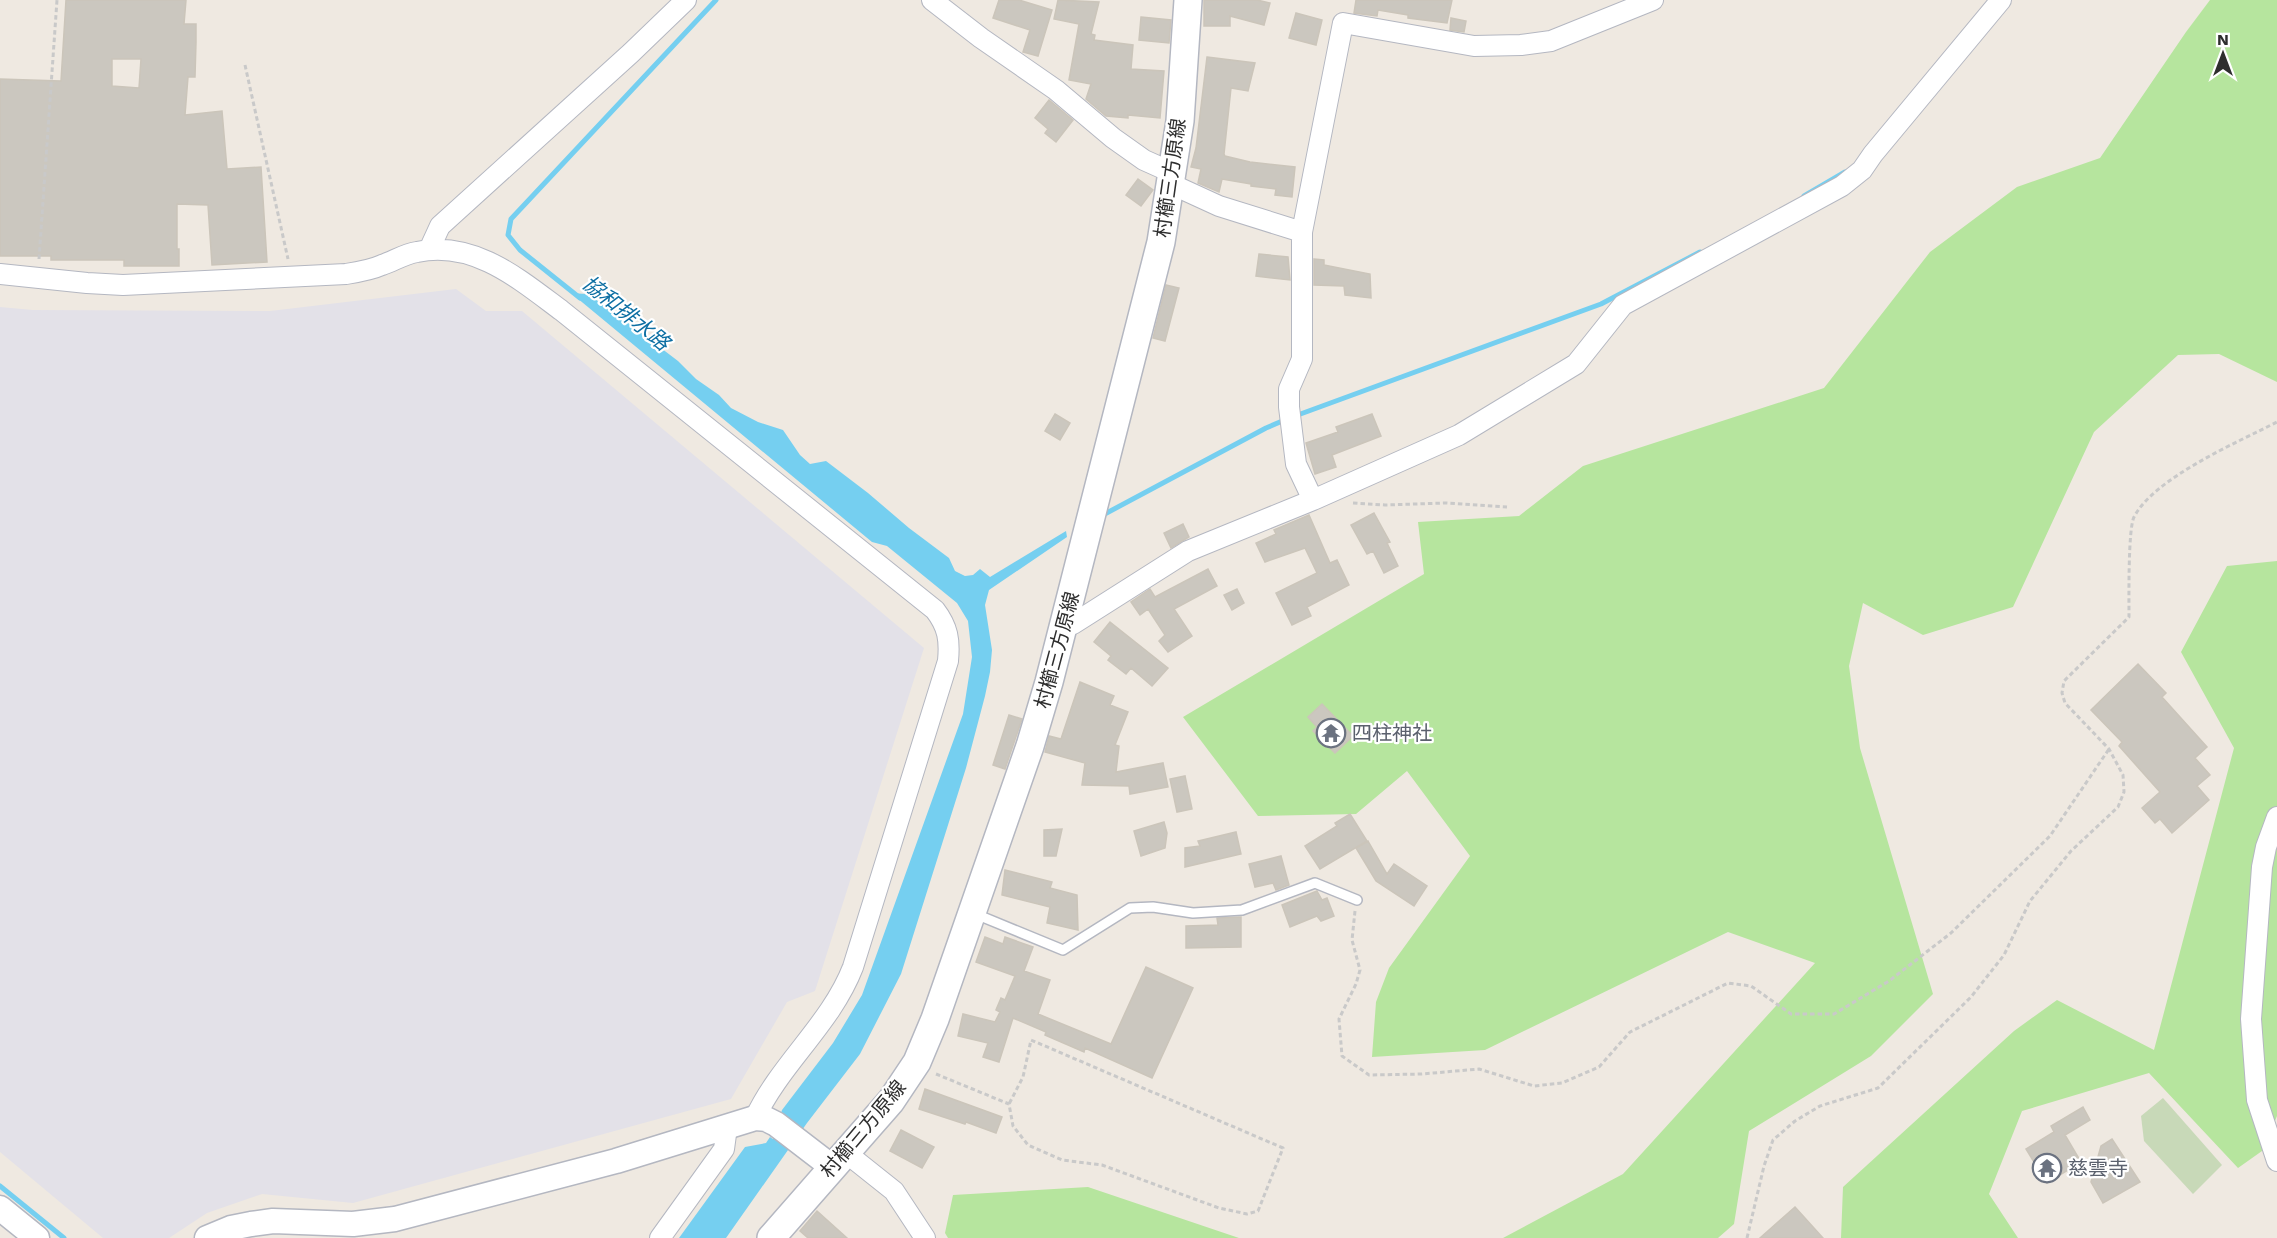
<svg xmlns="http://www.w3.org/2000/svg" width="2277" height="1238" font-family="'Work Sans','Noto Sans JP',sans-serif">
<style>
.industrial{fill:#e3e1e8}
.green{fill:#b6e59e}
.cemetery{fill:#c8d9b8}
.water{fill:#75cff0}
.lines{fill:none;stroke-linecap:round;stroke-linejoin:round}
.stream{stroke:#75cff0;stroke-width:5}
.building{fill:#cbc7bf;stroke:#cbc5ba;stroke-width:1.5;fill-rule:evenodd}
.service-casing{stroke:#b4b7c1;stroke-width:12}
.minor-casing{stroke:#b4b7c1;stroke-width:22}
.tertiary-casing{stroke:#b4b7c1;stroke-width:27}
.secondary-casing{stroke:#b4b7c1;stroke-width:30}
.path{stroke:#c9c9c9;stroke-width:3;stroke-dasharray:4.5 3;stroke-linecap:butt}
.service{stroke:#fff;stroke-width:9}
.minor{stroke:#fff;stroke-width:20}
.tertiary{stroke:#fff;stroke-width:24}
.secondary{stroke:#fff;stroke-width:27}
.labels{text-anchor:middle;stroke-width:4.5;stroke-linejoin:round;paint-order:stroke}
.street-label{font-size:20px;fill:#2e2e2e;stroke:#fff}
.worship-label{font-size:20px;fill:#5b616d;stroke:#fff;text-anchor:start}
.water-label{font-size:21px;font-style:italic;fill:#0d6fa3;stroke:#fff}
</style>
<rect width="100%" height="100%" fill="#efe9e1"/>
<path class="industrial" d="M456,289L486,311H522L924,648L815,991L787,1002L731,1099L353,1203L262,1194L207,1213L169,1238H103L0,1152V307L33,310L270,311Z"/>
<path class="green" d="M2210,0H2277V382L2219,354L2178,355L2094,432L2013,607L1923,635L1863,603L1849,666L1860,748L1933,994L1871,1056L1749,1131L1734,1224L1718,1238H1503L1623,1174L1815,963L1728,932L1485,1050L1372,1057L1376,1002L1389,968L1470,856L1407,771L1356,814L1258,816L1183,717L1424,574L1418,522L1519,516L1583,466L1824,388L1930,252L2017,187L2100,158L2186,32Z
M2277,561V1116L2262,1151L2238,1168L2149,1073L2022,1111L1989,1194L2018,1238H1841L1843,1187L2014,1031L2057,1000L2154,1050L2234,748L2181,652L2227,566Z
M1088,1187L1239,1238H948L945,1233L953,1195Z"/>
<path class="cemetery" d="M2163,1098L2222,1165L2193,1194L2144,1141L2141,1116Z"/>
<path class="water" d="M571,293L586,294L603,304L678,361L696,379L719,395L731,408L758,422L783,430L800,455L810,464L826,461L868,493L909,528L949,558L955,571L965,576L973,575L980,569L990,577L1066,531L1067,537L989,590L985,605L992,650L990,672L985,696L966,768L901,974L860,1054L807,1123L726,1238H679L745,1147L766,1143L770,1137L773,1139L782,1110L833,1043L862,995L963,714L972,657L968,621L957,603L887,546L872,542Z"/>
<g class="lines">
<path class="stream" d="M1804,196L1845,172
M580,298L520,250L508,235L511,219L716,0
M1295,416L1601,304L1700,252
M1101,516L1266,428L1287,419
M0,1186L64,1238"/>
</g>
<path class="building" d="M66,0H186L184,24H196V42L195,77H188L185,115L222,111L227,169L261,167L267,262L212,265L208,205L177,204V249H179V266H124V260H51V256H0V79L61,81ZM112,59H141L139,88L112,86Z
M999,0H1019L1052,10L1038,56L1023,52L1030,30L993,18Z
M1058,0L1099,2L1091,34L1095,35L1094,40L1133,45L1131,69L1164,71L1160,118L1128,115V118L1106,116L1086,99L1091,84L1069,80L1079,24L1054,19Z
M1204,0H1257L1270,3L1264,25L1230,16V26H1204Z
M1356,0H1452L1447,23L1408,18V15L1378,10L1377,16L1354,13Z
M1296,13L1322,20L1316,45L1289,38Z
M1141,17L1171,20L1169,43L1139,40Z
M1451,18L1466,21L1464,32L1450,30Z
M1207,57L1255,63L1248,91L1231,88L1224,154L1225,156L1250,162L1295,167L1292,197L1275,195L1276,189L1251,186V184L1222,179L1219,192L1198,183L1201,169L1191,167L1196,148Z
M1049,100L1073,120L1056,142L1045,133L1048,129L1035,118Z
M1138,179L1153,190L1141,206L1126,195Z
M1259,254L1288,257L1290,280L1256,276Z
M1314,259L1324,260V265L1370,274L1371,298L1345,295L1344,286L1314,285Z
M1166,285L1179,288L1165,341L1153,338Z
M1055,414L1070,423L1060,440L1045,431Z
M1372,414L1381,436L1332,455L1336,467L1315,474L1306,443L1338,432L1336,427Z
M1374,513L1390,542L1387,543L1398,566L1384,573L1373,551L1367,554L1351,525Z
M1309,515L1330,563L1337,560L1349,585L1307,607L1311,616L1292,625L1276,593L1317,573L1305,548L1265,562L1256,543L1276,534L1274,530Z
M1183,524L1189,537L1171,548L1164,533Z
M1208,569L1217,586L1174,609L1192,636L1168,652L1159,641L1165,635L1148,609L1140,615L1131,602L1150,589L1155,597Z
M1237,589L1244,603L1232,610L1224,595Z
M1110,622L1168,668L1152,686L1131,668L1126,674L1108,660L1111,656L1094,642Z
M2138,664L2166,693L2162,697L2207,747L2195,758L2210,775L2197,786L2209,800L2172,833L2160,819L2155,823L2142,808L2160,792L2119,746L2122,742L2091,710Z
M1080,682L1114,696L1110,705L1128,712L1115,745L1119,746L1116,772L1163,763L1168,787L1130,794L1129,786L1082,785L1085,763L1045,752L1049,736L1061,739Z
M1322,704L1353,736L1335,753L1313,731L1317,727L1308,717Z
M1009,715L1022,719L1005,769L993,765Z
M1185,776L1192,809L1177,812L1170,779Z
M1350,814L1367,841L1320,869L1305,846L1337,826L1335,823Z
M1164,822L1167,833L1165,848L1141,856L1134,831Z
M1062,829L1056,856H1044V830Z
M1236,832L1241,854L1185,867V848L1200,846L1198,841Z
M1368,841L1387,874L1394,864L1427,886L1414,906L1376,881L1356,848Z
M1281,856L1289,885L1276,890L1273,883L1255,887L1249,864Z
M1005,870L1052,882L1050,888L1077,895L1078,930L1047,923L1050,907L1002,895Z
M1317,891L1322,900L1327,898L1334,916L1321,921L1317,916L1290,927L1282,905Z
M1241,917V947L1186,948V926L1218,925L1217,918Z
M985,937L1003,944L1005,937L1033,947L1024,971L1050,980L1038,1014L1111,1044L1146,967L1193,988L1152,1078L1085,1048L1084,1052L1045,1035L1046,1032L1013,1018L999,1062L983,1057L988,1043L958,1036L963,1014L995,1022L1000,1012L996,1010L1001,998L1005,1000L1015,976L976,962Z
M925,1089L1002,1117L996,1133L966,1122L965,1124L919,1109Z
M2083,1107L2090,1120L2065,1135L2081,1162L2047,1183L2026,1149L2054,1132L2051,1126Z
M901,1130L934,1147L922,1168L890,1151Z
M2112,1139L2140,1182L2103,1203L2091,1182L2101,1146Z
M1795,1207L1823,1238H1760Z
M817,1211L847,1238H808L800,1231Z"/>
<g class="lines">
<g class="service-casing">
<path id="service" d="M973,913L1063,950L1130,908L1153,907L1193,913L1242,910L1315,883L1357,900"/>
</g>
<g class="minor-casing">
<path id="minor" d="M932,0L981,38L1056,90L1113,138L1144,160L1173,173
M1171,184L1219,206L1302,232
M429,250L440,226L631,53L686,0
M0,274L87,283L123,285L346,274C359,272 371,270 382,265C394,261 404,254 417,252C474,240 519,279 562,311L935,610C948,627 950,640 948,661L853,967C831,1024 780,1064 755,1118
M1313,500L1296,464L1289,407V389L1302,359V232L1343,23L1474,46L1521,45L1551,41L1653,0
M1064,624H1073L1188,551L1313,500L1459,435L1576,364L1623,305L1842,186L1862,170L1873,154L2001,0
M2277,817L2266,847L2262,867L2251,1019L2257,1100L2277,1161
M845,1152L894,1191L925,1238
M660,1238L724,1149L727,1127"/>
</g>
<g class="tertiary-casing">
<path id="tertiary" d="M0,1208L37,1238
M207,1238L231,1228L251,1224L273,1221L353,1224L395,1219L616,1161L755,1118L766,1119L776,1124L832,1167"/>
</g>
<g class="secondary-casing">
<path id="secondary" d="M771,1238L891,1101L917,1062L935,1019L1030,746L1049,682L1161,242L1180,121L1188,0"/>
</g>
<path class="path" d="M245,65L288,259
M39,259L57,0
M1353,503L1385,505L1446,503L1507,507
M1355,911L1352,940L1360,970L1356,984L1339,1019L1342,1056L1369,1075L1422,1074L1479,1069L1534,1086L1562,1083L1599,1067L1630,1032L1728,983L1751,986L1791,1014H1834L1889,981L1951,933L2050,836L2109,749
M936,1074L1009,1104L1013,1126L1028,1145L1062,1160L1102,1165L1219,1208L1247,1214L1258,1211L1283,1148L1031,1040L1023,1077L1009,1104
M1747,1238L1764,1166L1773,1140L1795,1121L1820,1106L1878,1088L1971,997L2004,955L2030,901L2071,851L2118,807L2124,792L2123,775L2109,749L2065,703L2062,693L2064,681L2129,617C2129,599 2128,529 2134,517C2154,478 2238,442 2277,422"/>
<use href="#service" class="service"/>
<use href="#minor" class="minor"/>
<use href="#tertiary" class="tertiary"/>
<use href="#secondary" class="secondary"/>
</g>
<defs>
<g id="temple-ring" transform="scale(1.5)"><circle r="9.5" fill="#fff" stroke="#6b7280" stroke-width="1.5"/><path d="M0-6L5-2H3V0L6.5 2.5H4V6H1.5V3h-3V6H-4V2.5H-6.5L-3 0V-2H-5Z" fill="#6b7280"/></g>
</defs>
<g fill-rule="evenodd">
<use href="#temple-ring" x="1331" y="733"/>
<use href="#temple-ring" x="2047" y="1168"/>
</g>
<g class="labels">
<g class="street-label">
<text transform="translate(1170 178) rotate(-82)" y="7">村櫛三方原線</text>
<text transform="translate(1057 650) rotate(-75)" y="7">村櫛三方原線</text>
<text transform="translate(863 1129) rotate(-50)" y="7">村櫛三方原線</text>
</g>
<g class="worship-label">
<text x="1352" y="740">四柱神社</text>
<text x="2068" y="1175">慈雲寺</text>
</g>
<g class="water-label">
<text transform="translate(626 313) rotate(39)" y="7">協和排水路</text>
</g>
</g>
<g transform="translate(2223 54)" stroke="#ffffff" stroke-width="4.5" paint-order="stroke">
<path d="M0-4.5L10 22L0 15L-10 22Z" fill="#2e2e2e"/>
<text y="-9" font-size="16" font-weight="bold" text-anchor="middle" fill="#2e2e2e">N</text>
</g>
</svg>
